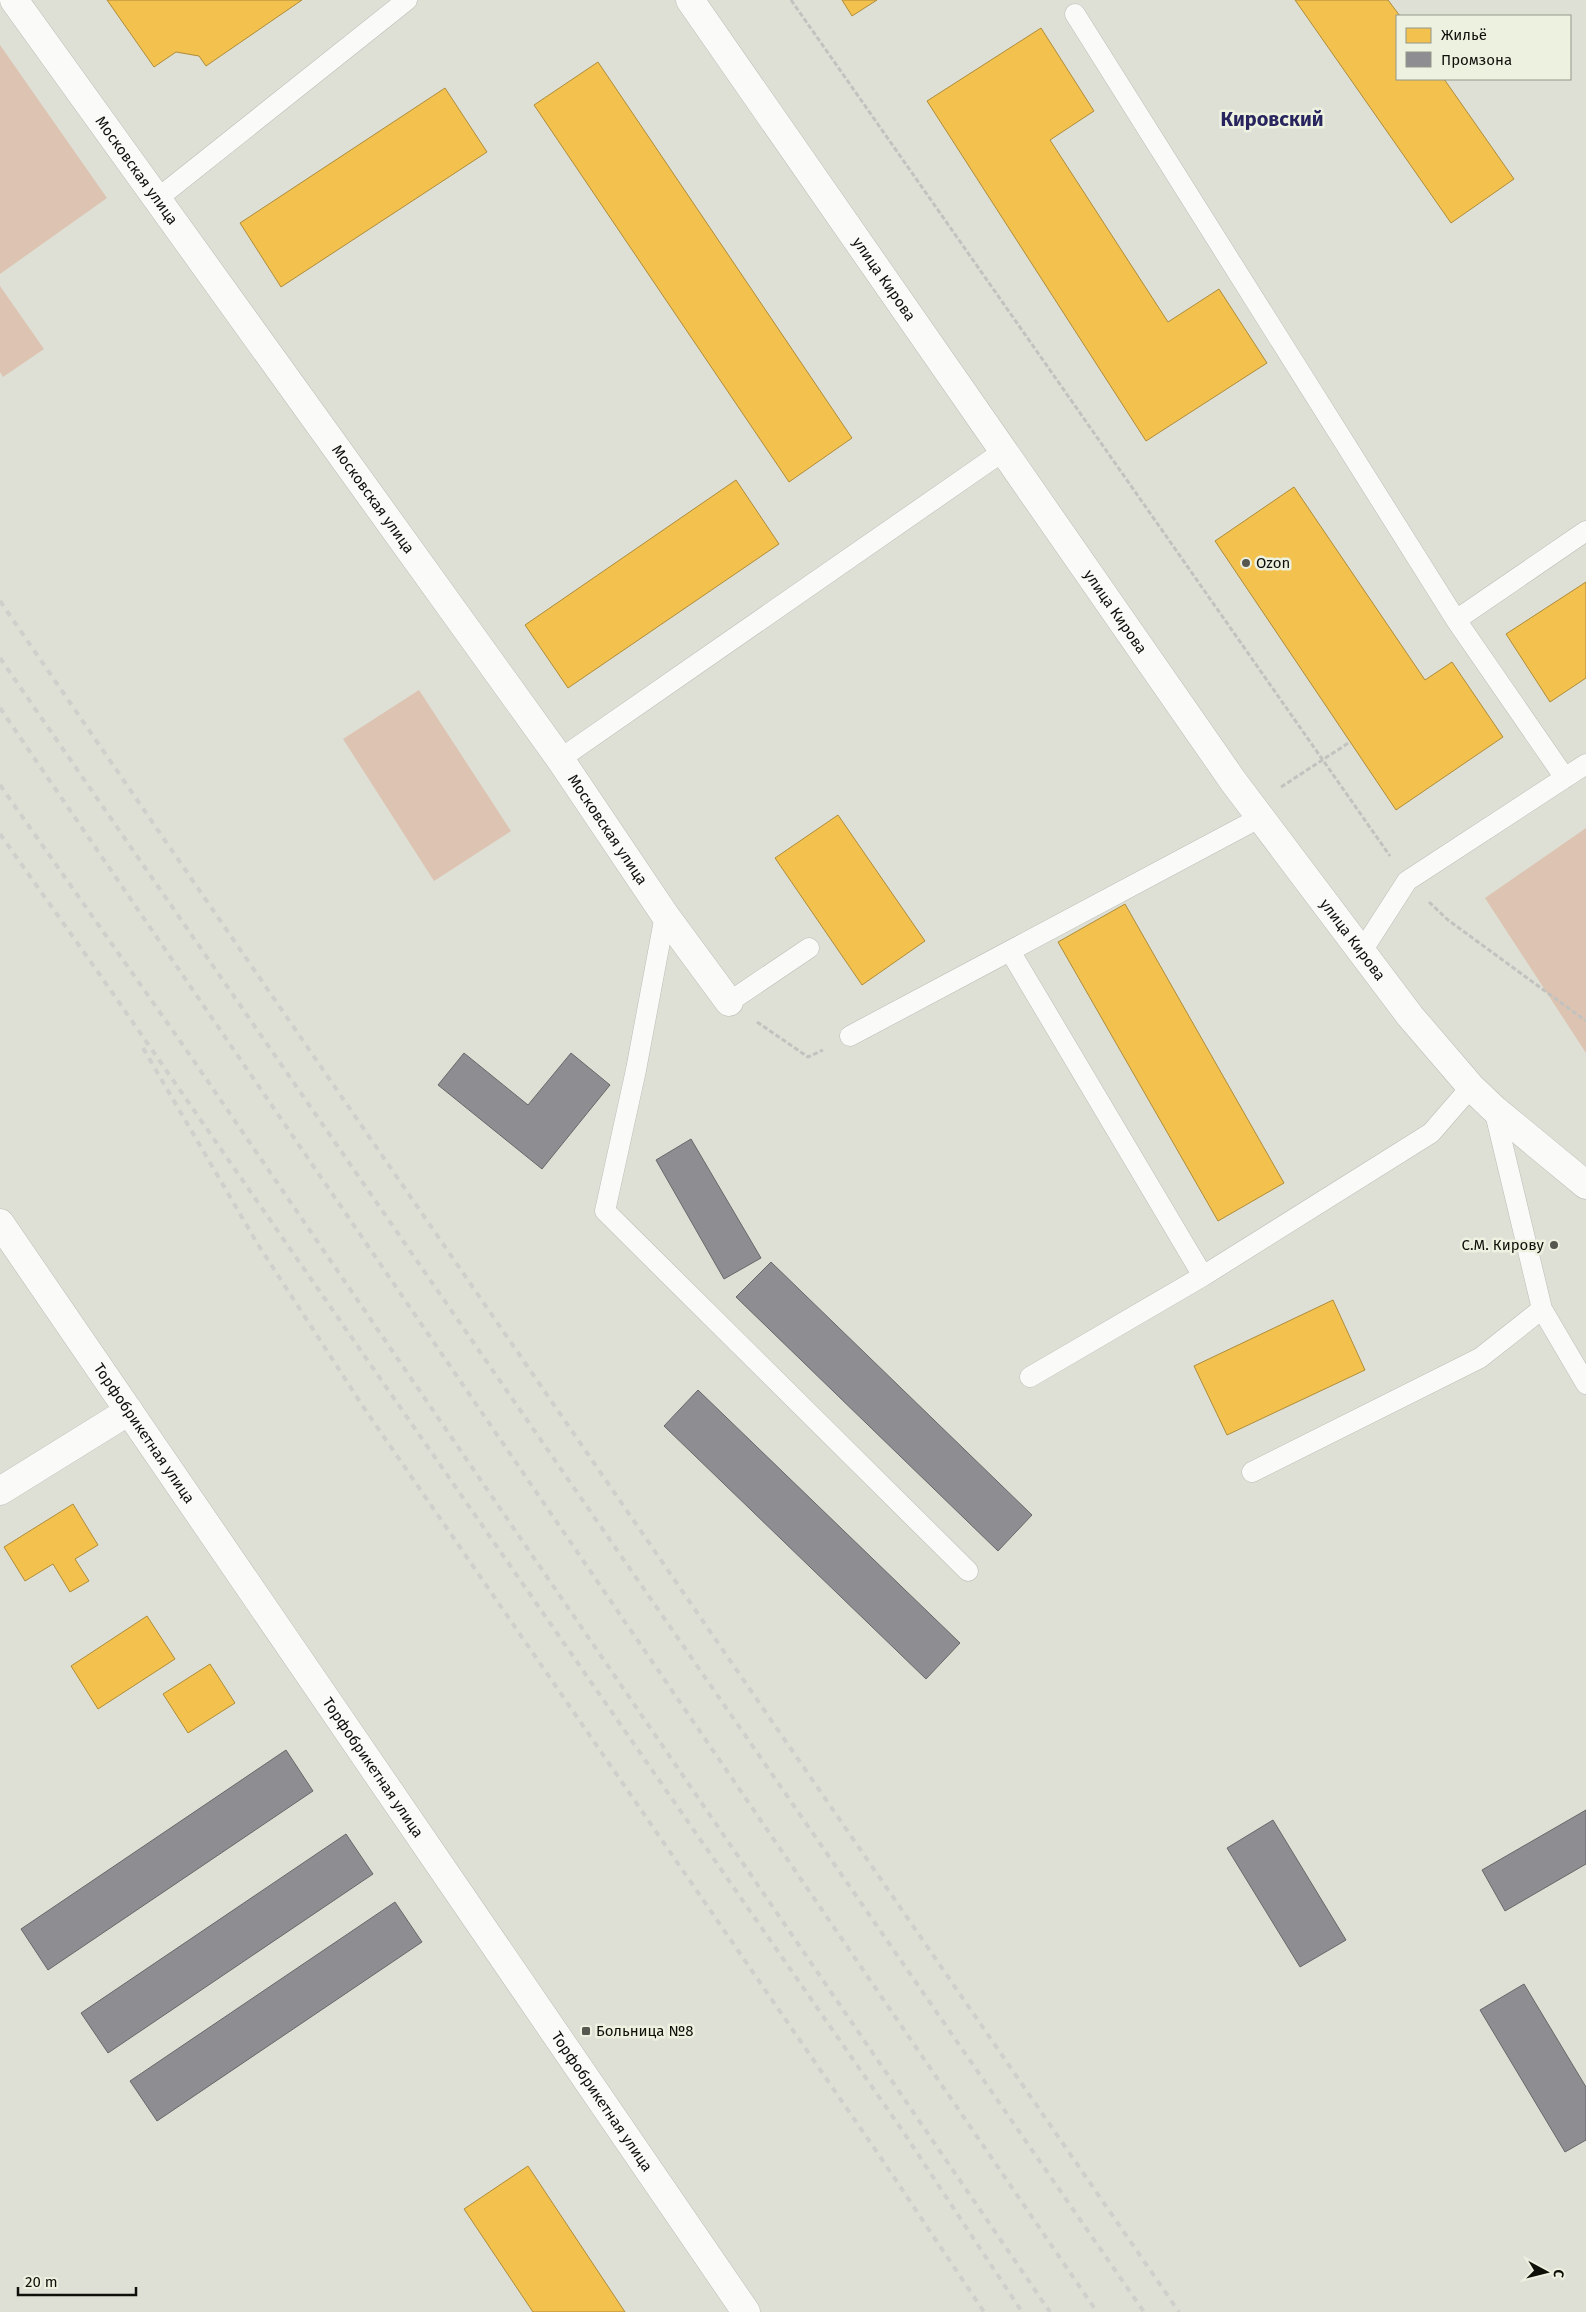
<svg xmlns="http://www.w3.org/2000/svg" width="1586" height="2312" font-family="'Fira Sans',sans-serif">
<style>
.green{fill:#ddc3b1}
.homes{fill:#f2c14e;stroke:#ae8c3a}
.industry{fill:#8d8d92;stroke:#676869}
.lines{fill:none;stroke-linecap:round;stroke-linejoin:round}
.lane-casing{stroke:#bcbdb6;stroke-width:21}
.street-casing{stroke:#bcbdb6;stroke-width:29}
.secondary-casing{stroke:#bcbdb6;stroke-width:29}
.path{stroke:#c2c2bf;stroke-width:3;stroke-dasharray:5 2.5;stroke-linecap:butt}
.lane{stroke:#fafaf9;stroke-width:20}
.street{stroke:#fafaf9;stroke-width:28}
.secondary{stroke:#fafaf9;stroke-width:28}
.rail{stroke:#cfcfcc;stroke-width:4;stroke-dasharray:6 6;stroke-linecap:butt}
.poi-dot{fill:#575951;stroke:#edf1e0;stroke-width:2}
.labels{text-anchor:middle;stroke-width:5;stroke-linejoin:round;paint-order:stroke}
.street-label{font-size:15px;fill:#0f100a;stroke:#edf1e0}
.poi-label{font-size:15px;fill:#0f100a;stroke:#edf1e0;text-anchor:start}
.district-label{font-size:20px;font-weight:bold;fill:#28245e;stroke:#edf1e0}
</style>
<rect width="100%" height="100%" fill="#dee0d6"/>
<path class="green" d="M0,45L107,198L0,274Z
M0,286L44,349L3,377L0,372Z
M419,690L511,831L434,881L343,739Z
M1586,828V1053L1485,898Z"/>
<path class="homes" d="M107,0H302L206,66L199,56L176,52L154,67Z
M842,0H877L852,16Z
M1295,0H1388L1400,16H1397V79H1444L1514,179L1451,223Z
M1041,28L1094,111L1050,140L1168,322L1219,289L1267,363L1146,441L927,101Z
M598,62L852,438L789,482L534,105Z
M445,88L487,152L281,287L240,223Z
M736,480L779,544L568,688L525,625Z
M1294,487L1425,680L1452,662L1503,737L1396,810L1215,541Z
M1586,582V678L1550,702L1506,634Z
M838,815L925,941L862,985L775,858Z
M1125,904L1284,1183L1218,1221L1058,942Z
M1333,1300L1365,1370L1227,1435L1194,1366Z
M73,1504L98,1545L75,1559L89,1581L70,1592L53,1564L25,1581L4,1547Z
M147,1616L175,1659L98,1709L71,1666Z
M210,1664L235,1703L188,1733L163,1694Z
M528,2166L625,2312H533L464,2209Z"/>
<path class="industry" d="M464,1053L528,1105L571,1053L610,1085L542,1169L438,1085Z
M691,1139L761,1258L724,1279L656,1160Z
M771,1262L1032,1515L998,1551L736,1297Z
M698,1390L960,1643L926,1679L664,1426Z
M286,1750L313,1791L48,1970L21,1929Z
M1586,1810V1864L1505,1911L1482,1870Z
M1273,1820L1346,1940L1300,1967L1227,1848Z
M346,1834L373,1874L108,2053L81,2013Z
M395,1902L422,1942L157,2121L130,2081Z
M1524,1984L1586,2087V2140L1565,2152L1480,2010Z"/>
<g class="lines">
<g class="lane-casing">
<path id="lane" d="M1075,14L1456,620
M157,199L407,0
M560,759L1005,450
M1565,778L1456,620L1586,531
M665,915L636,1070L605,1211L968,1571
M1010,951L1203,1276
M1362,951L1407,881L1586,764
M729,1002L809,948
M850,1036L1261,817
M1494,1109L1542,1309L1586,1384
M1030,1377L1203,1276L1431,1133L1471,1087
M1252,1472L1480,1358L1542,1309"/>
</g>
<g class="street-casing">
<g id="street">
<path id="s1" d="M14,0L560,759L665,915L729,1002"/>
<path id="s2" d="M0,1223L746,2312"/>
<path d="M0,1491L129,1411"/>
</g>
</g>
<g class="secondary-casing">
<g id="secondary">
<path id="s3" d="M690,0L1233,781L1410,1016L1471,1087L1494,1109L1586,1185"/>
</g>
</g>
<path class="path" d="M791,0L1390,856
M1281,787L1350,742
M1429,902L1448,920L1586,1021
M757,1022L808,1057L823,1050"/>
<use href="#lane" class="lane"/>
<use href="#street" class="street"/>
<use href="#secondary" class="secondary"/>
<path class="rail" d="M0,601L1179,2312
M0,658L1144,2312
M0,708L1097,2312
M0,785L185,1048L1050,2312
M0,834L100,975L902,2130L1022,2312
M143,1048L257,1243L364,1408L881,2158L984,2312"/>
</g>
<g class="poi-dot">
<circle cx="1246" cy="563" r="5"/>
<circle cx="1554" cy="1245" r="5"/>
<rect x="581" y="2026" width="10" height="10" rx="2.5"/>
</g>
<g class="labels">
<g class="street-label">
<text dy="5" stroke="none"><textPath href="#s1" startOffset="210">Московская улица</textPath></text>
<text dy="5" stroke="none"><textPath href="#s3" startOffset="340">улица Кирова</textPath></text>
<text dy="5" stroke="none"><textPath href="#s1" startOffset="615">Московская улица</textPath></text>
<text dy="5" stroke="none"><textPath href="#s3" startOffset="745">улица Кирова</textPath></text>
<text dy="5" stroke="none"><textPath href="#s1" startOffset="1020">Московская улица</textPath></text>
<text dy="5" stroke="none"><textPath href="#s3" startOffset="1150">улица Кирова</textPath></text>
<text dy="5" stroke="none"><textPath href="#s2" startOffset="255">Торфобрикетная улица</textPath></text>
<text dy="5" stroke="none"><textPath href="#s2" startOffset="660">Торфобрикетная улица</textPath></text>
<text dy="5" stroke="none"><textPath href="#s2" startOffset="1065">Торфобрикетная улица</textPath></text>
</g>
<g class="poi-label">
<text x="1256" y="568">Ozon</text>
<text x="1544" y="1250" text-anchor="end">С.М. Кирову</text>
<text x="596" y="2036">Больница №8</text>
</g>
<g class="district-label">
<text x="1272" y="126">Кировский</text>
</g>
</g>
<rect x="1396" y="15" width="175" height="65" fill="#edf1e0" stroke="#94978a"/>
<rect x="1406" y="28" width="25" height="15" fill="#f2c14e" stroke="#94978a"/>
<text x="1441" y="40" font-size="15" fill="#0f100a">Жильё</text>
<rect x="1406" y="52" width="25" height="15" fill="#8d8d92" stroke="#94978a"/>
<text x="1441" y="65" font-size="15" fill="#0f100a">Промзона</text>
<g transform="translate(1546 2272) rotate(97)" stroke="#edf1e0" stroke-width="4" paint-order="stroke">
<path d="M0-4L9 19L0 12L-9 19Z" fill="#0f100a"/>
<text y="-8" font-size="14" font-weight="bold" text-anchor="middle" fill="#0f100a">С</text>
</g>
<path d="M18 2287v8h118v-8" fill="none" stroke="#0f100a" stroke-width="2.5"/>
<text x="25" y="2287" font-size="15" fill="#0f100a" stroke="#edf1e0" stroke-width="4" paint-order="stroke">20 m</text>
</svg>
